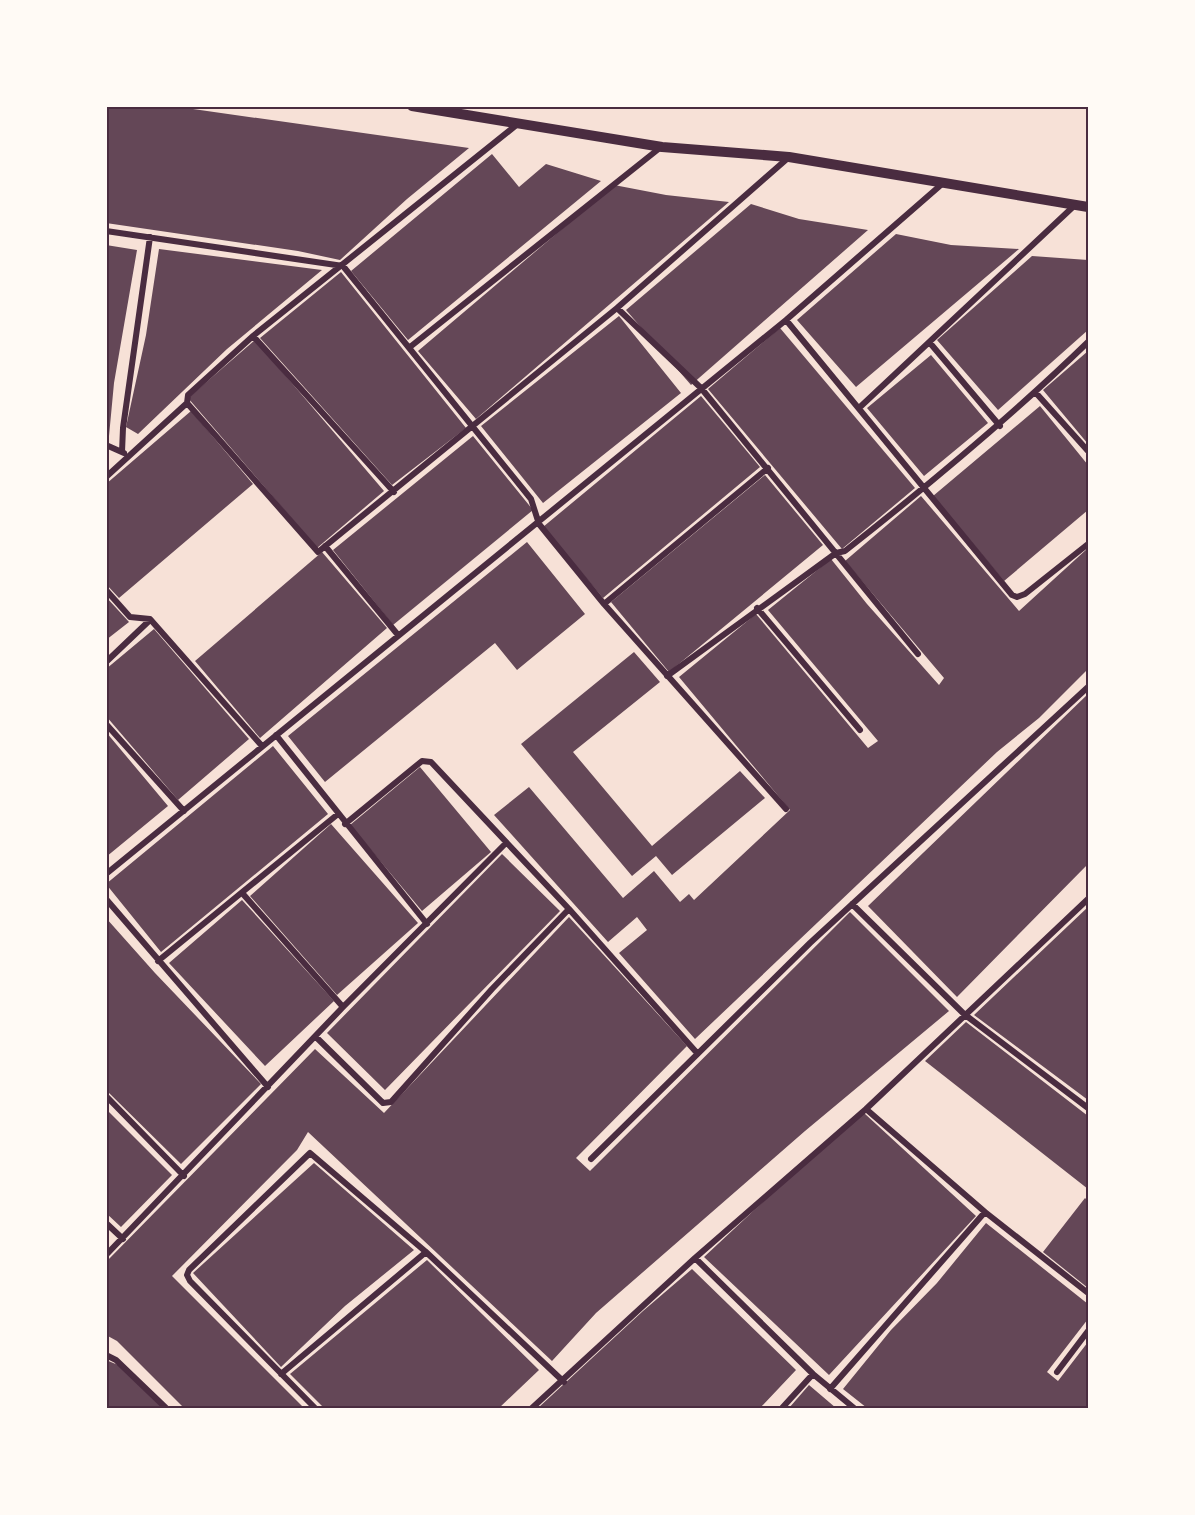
<svg xmlns="http://www.w3.org/2000/svg" width="1195" height="1515" font-family="Ubuntu,sans-serif">
<style>
.building{fill:#644757}
.lines{fill:none;stroke-linecap:round;stroke-linejoin:round}
.minor{stroke:#4a2c40;stroke-width:6}
.tertiary{stroke:#4a2c40;stroke-width:10}
.neatline{fill:none;stroke:#4a2c40;stroke-width:2}
</style>
<rect width="100%" height="100%" fill="#f7e1d7"/>
<path class="building" d="M106,106H172L469,148L407,199L340,260L298,251L106,223Z
M492,154L519,187L546,164L601,181L408,340L351,271Z
M614,185L666,195L729,202L476,419L418,351Z
M751,204L799,219L868,230L691,385L626,310Z
M896,234L951,245L1019,249L856,387L797,320Z
M106,245L137,250L114,383L109,436L106,435Z
M159,249L322,270L227,349L138,434L126,427L146,335Z
M1032,256L1088,260V330L998,410L937,340Z
M341,272L466,428L392,485L260,338Z
M619,316L681,393L543,503L481,426Z
M780,328L915,488L842,549L708,389Z
M255,340L384,491L317,548L188,398Z
M1088,351V444L1043,390Z
M931,355L988,423L924,476L867,408Z
M701,396L760,467L603,598L543,527Z
M1040,406L1088,465V510L1004,581L933,496Z
M191,411L253,484L119,598L106,584V484Z
M473,436L533,510L393,625L333,550Z
M765,475L823,545L669,672L611,602Z
M921,496L1019,611L1088,548V669L1039,718L997,752L695,1039L619,953L647,930L637,917L608,942L494,815L529,787L623,898L654,871L680,902L689,894L694,900L790,810L679,677L756,614L868,748L878,741L768,610L831,559L867,604L939,685L944,678L845,561Z
M527,542L585,614L517,670L495,643L325,782L288,736Z
M322,552L387,628L260,738L195,661Z
M106,597L129,622L106,640Z
M154,629L249,739L178,800L106,716V669Z
M634,652L660,682L573,752L652,846L740,771L765,798L672,875L656,856L632,876L521,744Z
M1088,694V864L957,997L868,906Z
M106,732L168,806L106,857Z
M273,746L328,814L161,952L106,884Z
M420,767L491,852L422,911L350,825Z
M331,824L418,923L337,995L250,896Z
M502,854L560,911L385,1090L327,1033Z
M242,900L334,1001L265,1066L169,963Z
M1088,907V1100L974,1015Z
M850,912L949,1011L805,1131L596,1313L552,1361L308,1132L297,1150L172,1276L304,1408H184L117,1341L106,1335V1262L315,1049L384,1113L569,917L687,1046L576,1158L590,1171Z
M106,918L155,973L261,1084L181,1164L106,1090Z
M966,1022L1088,1116V1189L925,1061Z
M106,1109L172,1175L121,1227L106,1213Z
M864,1113L976,1216L829,1375L704,1257L809,1159Z
M314,1163L414,1250L345,1306L281,1367L193,1273Z
M1085,1198L1088,1201V1288L1043,1252Z
M986,1223L1088,1304V1319L1047,1372L1058,1381L1088,1342V1408H867L843,1389L891,1330L937,1283Z
M427,1260L539,1370L499,1408H324L290,1374Z
M692,1269L796,1370L760,1408H538L643,1311Z
M106,1360L118,1365L163,1408H106Z
M809,1385L836,1408H789Z"/>
<g class="lines">
<path class="minor" d="M106,231L343,266L531,499L539,524L604,604L786,809
M617,308L701,388L918,654
M786,320L1012,595L1017,597L1025,594L1088,544
M253,336L394,492
M930,343L1000,426
M410,347L661,147
M1036,393L1088,451
M187,403L318,552L617,308L788,158
M859,408L1075,205
M106,445L124,453
M122,452L123,428L150,237
M106,477L187,403L188,395L253,336L519,123
M325,546L398,635
M106,590L130,617L150,619L262,746
M604,604L768,468
M757,608L860,730
M106,662L150,620
M667,676L836,553L845,551C930,484 1011,417 1088,342
M106,724L184,811
M276,735L427,924
M345,824L422,761L431,762L569,909L697,1053
M106,874L786,320L942,184
M243,894L343,1007
M106,899L268,1087
M852,904L964,1014L1088,1108
M158,961L338,814
M316,1037L383,1103L391,1102L492,989L569,909
M106,1096L184,1176
M866,1109L985,1212L1088,1293
M591,1159L810,943L1088,687
M106,1223L123,1239
M106,1255L343,1007L506,843
M695,1258L813,1374L854,1408
M106,1355L116,1360L166,1408
M1057,1372L1088,1331
M281,1374L426,1252
M830,1389L985,1212
M315,1408L190,1281L187,1275L189,1270L310,1153L426,1252L564,1382
M532,1408L695,1258L866,1109L1088,899
M782,1408L813,1374"/>
<path class="tertiary" d="M412,106L662,147L789,157L1088,207"/>
</g>
<rect width="1195" height="1515" fill="none" stroke="#fffaf5" stroke-width="216"/>
<rect x="108" y="108" width="979" height="1299" class="neatline"/>
</svg>
